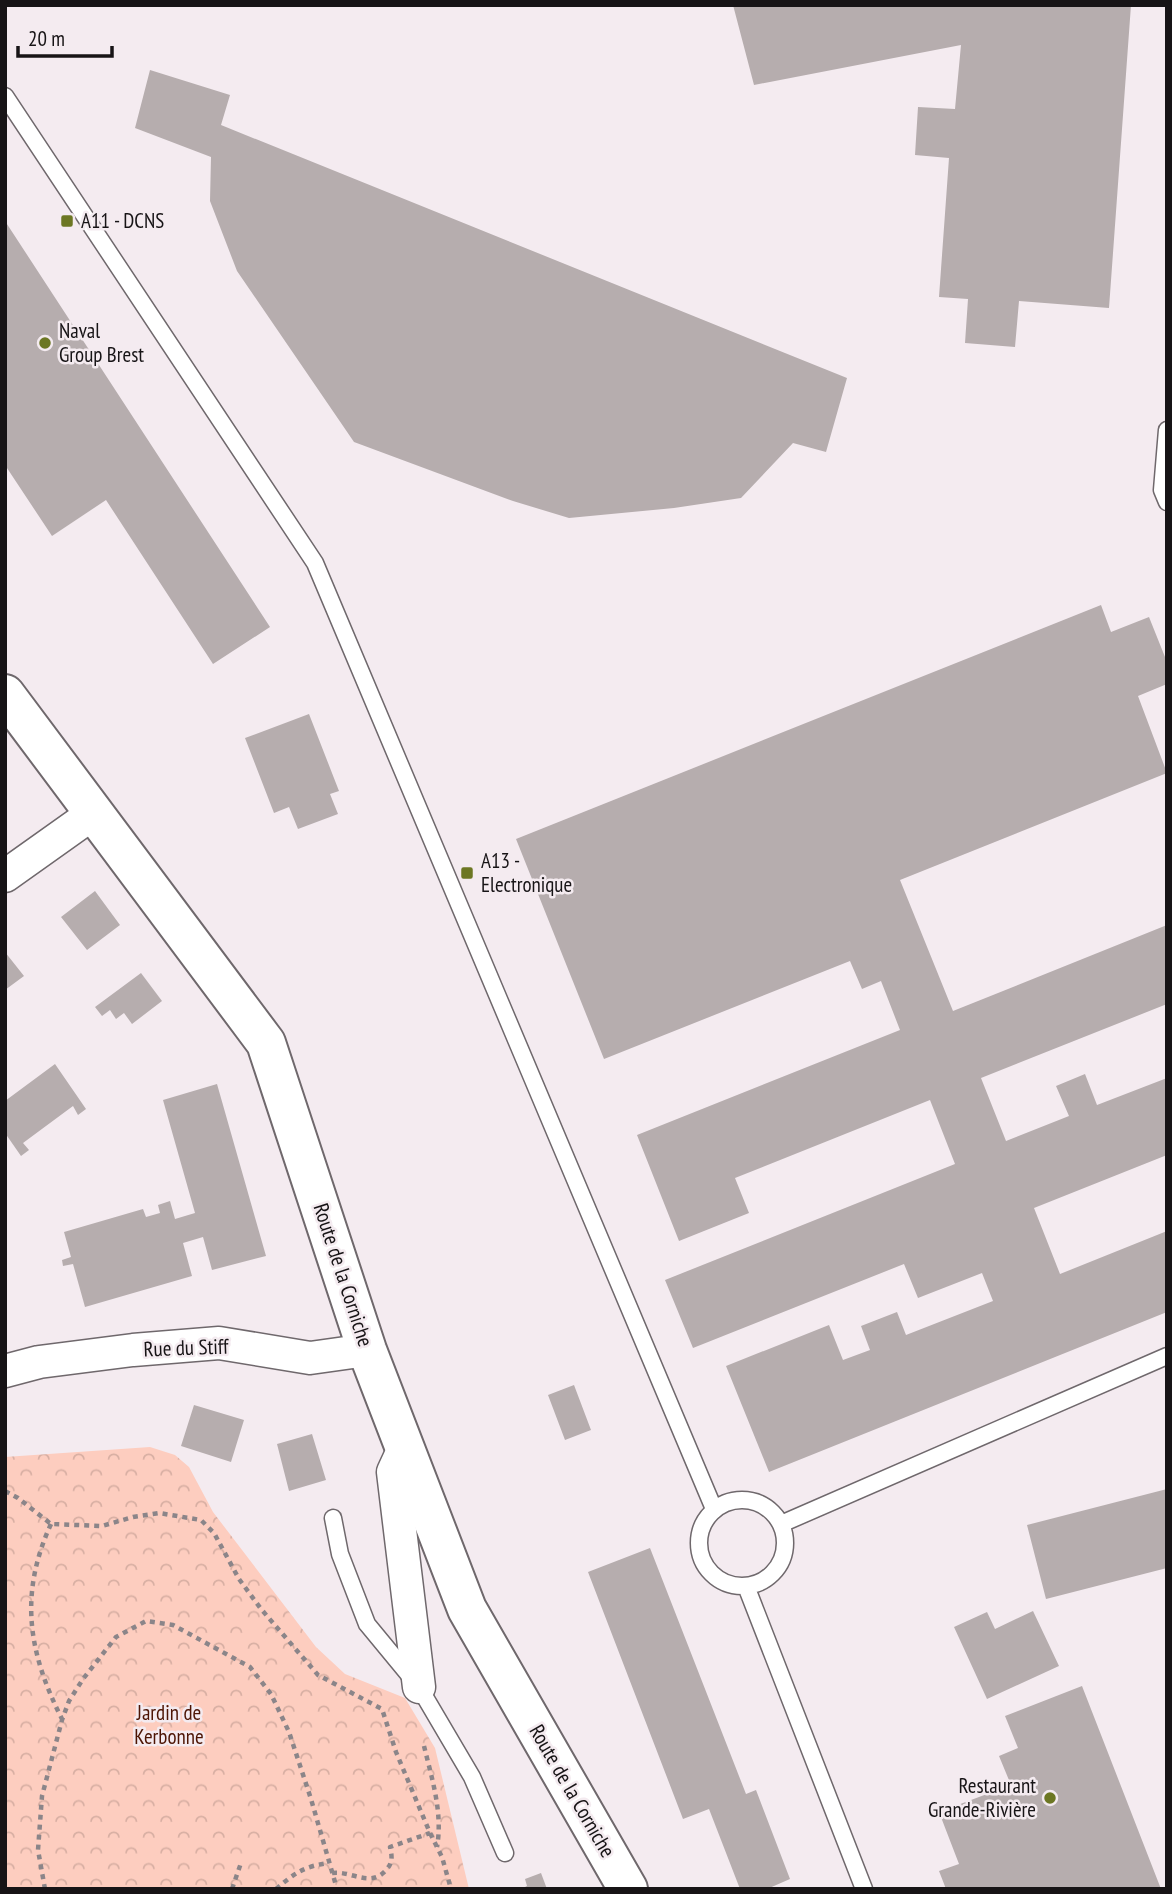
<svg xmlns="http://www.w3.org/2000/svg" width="1172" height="1894" font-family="'PT Sans Narrow',sans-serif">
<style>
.park{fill:url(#park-crowns)}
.building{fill:#b6adae}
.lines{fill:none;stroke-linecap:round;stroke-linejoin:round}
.service-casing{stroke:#6f686c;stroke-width:19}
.minor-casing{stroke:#6f686c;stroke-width:35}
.tertiary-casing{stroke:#6f686c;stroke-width:42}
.path{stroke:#8b8589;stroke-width:4.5;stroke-dasharray:5 5;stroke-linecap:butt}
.service{stroke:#fff;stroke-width:16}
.minor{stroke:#fff;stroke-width:32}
.tertiary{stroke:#fff;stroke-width:38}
.poi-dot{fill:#6c7723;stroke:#f4ebf0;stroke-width:2.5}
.labels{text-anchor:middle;stroke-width:5;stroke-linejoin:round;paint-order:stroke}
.poi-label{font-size:21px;fill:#171416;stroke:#f4ebf0;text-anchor:start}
.street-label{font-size:21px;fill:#171416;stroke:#f4ebf0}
.park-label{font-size:21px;fill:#4d1504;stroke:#f4ebf0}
</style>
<defs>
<pattern id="park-crowns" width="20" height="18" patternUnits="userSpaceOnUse" patternTransform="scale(1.75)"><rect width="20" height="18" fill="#fdcdbf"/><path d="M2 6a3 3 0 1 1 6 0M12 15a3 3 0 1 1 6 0" fill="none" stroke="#d8afa3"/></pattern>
</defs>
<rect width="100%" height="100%" fill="#f4ebf0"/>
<path class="park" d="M150,1447L175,1455L189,1467L213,1512L316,1647L345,1674L405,1698L435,1748L469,1889H5V1457Z"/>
<path class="building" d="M733,5H1131L1109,308L1019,301L1015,347L965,343L968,299L939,297L949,158L915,155L918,107L955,109L961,45L754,85Z
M150,70L230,95L221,125L847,378L826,452L793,443L741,498L674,508L569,518L513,501L354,442L237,271L210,201L211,157L135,128Z
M5,221L270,627L213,664L106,500L52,536L5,465Z
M1101,605L1111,632L1149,617L1167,662V684L1138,696L1167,773L900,880L953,1011L1167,925V1004L981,1078L1006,1141L1069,1116L1056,1086L1085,1074L1097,1105L1167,1078V1155L1034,1208L1060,1274L1167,1231V1312L769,1472L726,1366L829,1325L843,1360L870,1350L861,1326L897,1312L906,1335L993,1301L982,1273L918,1298L904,1264L693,1348L665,1280L955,1164L930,1100L735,1178L749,1213L679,1241L637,1135L900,1030L881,981L862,989L850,961L604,1059L516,839Z
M309,714L339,791L330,794L338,814L298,829L289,807L274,813L245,738Z
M95,891L120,925L87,950L61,917Z
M5,952L24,976L5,990Z
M141,973L162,1001L132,1024L124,1013L116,1019L110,1010L102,1016L95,1007Z
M55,1064L86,1109L78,1115L73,1106L23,1143L29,1150L21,1156L5,1133V1101Z
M217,1084L266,1256L212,1270L203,1237L183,1243L192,1276L85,1307L73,1264L63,1266L62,1260L71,1257L64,1232L143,1209L146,1217L160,1213L158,1205L170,1201L175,1219L195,1213L163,1100Z
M574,1385L591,1430L565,1440L548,1395Z
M194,1405L244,1420L231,1462L181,1446Z
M312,1434L326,1480L289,1491L277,1444Z
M1167,1489V1568L1046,1599L1027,1525Z
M650,1548L746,1794L756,1790L790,1879L767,1889H740L709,1809L683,1819L588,1572Z
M1033,1611L1059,1666L987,1699L954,1627L987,1612L995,1629Z
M1082,1686L1161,1889H946L939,1871L959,1864L939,1812L1011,1785L999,1756L1018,1748L1005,1716Z
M541,1873L547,1889H521L527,1886L525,1879Z"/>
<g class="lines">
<g class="service-casing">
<path id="service" d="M5,96L315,563L714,1509
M1167,430L1162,490L1167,502
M699 1543a43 43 0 1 1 86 0a43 43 0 1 1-86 0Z
M333,1518L340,1554L367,1624L419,1687L472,1777L505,1853
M781,1524L1167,1356
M746,1586L864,1889"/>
</g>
<g class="minor-casing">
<path id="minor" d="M5,876L95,812
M5,1371L39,1362L133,1350L219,1343L310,1358L367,1350
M405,1446L393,1472L419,1687"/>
</g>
<g class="tertiary-casing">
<path id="tertiary" d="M5,694L266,1043L367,1350L467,1609L628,1889"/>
</g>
<path class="path" d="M5,1491L18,1498L51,1524L102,1526L133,1517L159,1513L201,1520L214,1533L239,1579L261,1609L318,1675L382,1709L396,1752L430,1833L442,1857L451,1889
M51,1524C19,1594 28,1652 62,1719
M424,1746C432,1779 443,1813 437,1847
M332,1873C351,1870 371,1889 387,1869C393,1862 392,1856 390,1847L430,1833
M45,1889L38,1850L42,1796L62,1720L69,1701L83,1679L116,1637L146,1621L173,1625L250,1667L271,1694L289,1732L311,1799L337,1889
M232,1889L241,1863
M276,1889C295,1873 304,1866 329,1863"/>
<use href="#service" class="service"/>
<use href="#minor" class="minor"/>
<use href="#tertiary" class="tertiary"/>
</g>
<g class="poi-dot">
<rect x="60" y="214" width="14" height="14" rx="3.5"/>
<circle cx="45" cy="343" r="7"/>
<rect x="460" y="866" width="14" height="14" rx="3.5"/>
<circle cx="1050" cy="1798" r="7"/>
</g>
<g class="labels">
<g class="poi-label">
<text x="81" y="228">A11 - DCNS</text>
<text x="59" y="338">Naval<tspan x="59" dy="24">Group Brest</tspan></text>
<text x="481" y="868">A13 -<tspan x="481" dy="24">Electronique</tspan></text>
<text x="1036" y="1793" text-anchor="end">Restaurant<tspan x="1036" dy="24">Grande-Rivière</tspan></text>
</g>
<g class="street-label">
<text transform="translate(343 1275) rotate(72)" y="7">Route de la Corniche</text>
<text transform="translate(186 1348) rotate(-2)" y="7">Rue du Stiff</text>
<text transform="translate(572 1791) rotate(60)" y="7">Route de la Corniche</text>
</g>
<g class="park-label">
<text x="169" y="1720">Jardin de<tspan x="169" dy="24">Kerbonne</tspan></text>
</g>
</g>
<rect width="1172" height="1894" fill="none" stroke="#171416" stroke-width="14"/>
<path d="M18 46v10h94v-10" fill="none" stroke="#171416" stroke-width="3.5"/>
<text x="28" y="46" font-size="21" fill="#171416" stroke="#f4ebf0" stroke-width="5" paint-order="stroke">20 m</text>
</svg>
